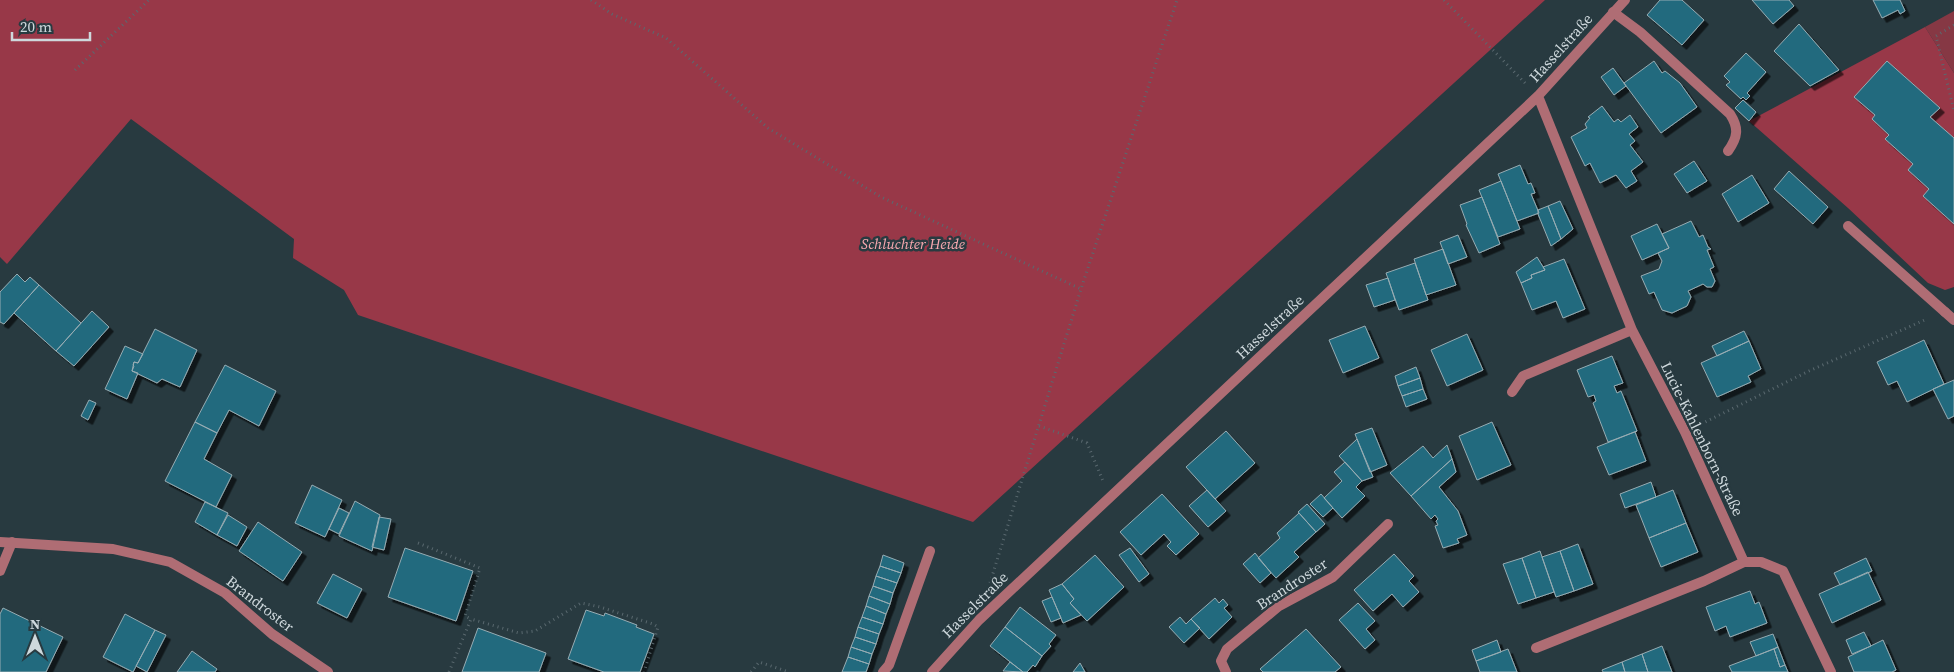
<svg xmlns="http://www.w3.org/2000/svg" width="1954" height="672" font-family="'Source Serif 4',serif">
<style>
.green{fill:#863844}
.forest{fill:#983848}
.building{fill:#206a7e;stroke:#97acb3;filter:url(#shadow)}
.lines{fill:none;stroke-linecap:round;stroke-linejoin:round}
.path{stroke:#5a696f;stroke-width:3;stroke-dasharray:1 4;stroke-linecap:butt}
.service{stroke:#af6d74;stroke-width:10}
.minor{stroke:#af6d74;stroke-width:10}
.tertiary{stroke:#af6d74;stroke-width:10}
.labels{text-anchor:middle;stroke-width:5;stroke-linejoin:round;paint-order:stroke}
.street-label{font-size:15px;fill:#ced8dc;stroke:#283a40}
.park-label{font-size:15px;font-style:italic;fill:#f8a8af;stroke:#283a40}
</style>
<defs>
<filter id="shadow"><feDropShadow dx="4.5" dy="4.5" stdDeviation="0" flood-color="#0009"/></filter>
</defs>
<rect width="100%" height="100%" fill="#283a40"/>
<path class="green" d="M1954,11V73L1925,27Z"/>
<path class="forest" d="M0,0H1545L973,522L358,315L344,290L293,258L294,239L131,119L7,264L0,257Z
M1925,27L1954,73V287L1945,290L1928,283L1848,208L1749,121Z"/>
<path class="building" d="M1660,0H1682L1704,20L1682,45L1647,15Z
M1752,0H1789L1794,6L1773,24Z
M1873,0H1900L1905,11L1900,14L1898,10L1882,18Z
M1799,24L1839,70L1810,86L1774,51Z
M1746,53L1766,72L1747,93L1750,96L1746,100L1743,97L1741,99L1726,85L1730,82L1724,76Z
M1654,61L1662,73L1665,71L1680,83L1697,107L1661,133L1624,83Z
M1887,61L1940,108L1930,117L1954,138V224L1923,196L1929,189L1908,170L1913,164L1885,139L1889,135L1872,119L1875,115L1854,97Z
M1613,68L1626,86L1614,95L1601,77Z
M1743,100L1756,112L1749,121L1735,108Z
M1602,106L1614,122L1618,119L1621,122L1630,115L1638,127L1629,134L1635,141L1630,145L1643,162L1631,171L1637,181L1626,188L1616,175L1600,183L1590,163L1585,166L1571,137L1587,128L1585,124L1590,118L1588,117Z
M1694,161L1707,181L1687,193L1674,174Z
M1520,165L1528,184L1531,183L1535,193L1531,194L1539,213L1517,221L1498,174Z
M1789,171L1828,207L1813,224L1774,189Z
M1752,175L1769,203L1738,222L1722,194Z
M1501,181L1520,229L1498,237L1479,190Z
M1482,197L1500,244L1479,253L1466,225L1467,224L1460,205Z
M1560,201L1573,229L1561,239L1548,206Z
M1548,206L1561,239L1551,246L1538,214V210Z
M1691,221L1699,237L1703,235L1708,247L1711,249L1707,250L1714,267L1710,269L1715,281L1712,287H1707L1703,284L1688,291L1691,297L1687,306L1672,313L1662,310L1654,292L1649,294L1641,276L1659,269L1662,261L1658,253L1669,248L1662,234Z
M1657,224L1669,248L1642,260L1631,236Z
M1458,235L1467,257L1448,264L1440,242Z
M1443,249L1456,285L1426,295L1414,259Z
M1537,257L1545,270L1531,275L1532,278L1521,283L1516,272Z
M1564,259L1585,309L1563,318L1556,301L1532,310L1521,283L1532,278L1531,275L1545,270L1543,267Z
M1415,263L1428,300L1399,310L1386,273Z
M17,274L25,282L30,277L39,285L4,324L0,322V292Z
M1388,278L1395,300L1374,307L1366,285Z
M39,285L81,323L56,351L14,313Z
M92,311L109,327L74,366L56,351Z
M1365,326L1379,358L1343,373L1329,340Z
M155,329L197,350L180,387L162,379L157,383L132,371L134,362L138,363Z
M1744,331L1749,341L1717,356L1712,346Z
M1467,334L1483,370L1447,386L1431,350Z
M1924,340L1944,384L1907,402L1897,381L1888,385L1877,362Z
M1749,341L1761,369L1748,376L1751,382L1717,397L1701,363Z
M125,346L143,354L138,363L134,362L133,365L134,366L132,371L138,373L127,399L105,389Z
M1612,356L1623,383L1614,386L1617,393L1621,391L1637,431L1608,442L1593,403L1596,401L1594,395L1588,397L1577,370Z
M225,365L276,391L259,426L229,410L217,433L195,422Z
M1416,367L1420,378L1398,386L1395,376Z
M1420,378L1423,389L1402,396L1398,386Z
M1954,380V416L1948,419L1933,389Z
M1423,389L1427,399L1406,407L1402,396Z
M89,400L96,403L88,420L81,416Z
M195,422L217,433L204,459L232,475L216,507L165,481Z
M1492,422L1511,465L1477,480L1459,436Z
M1372,428L1387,465L1370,472L1355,434Z
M1226,431L1255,463L1215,499L1186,467Z
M1637,431L1635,432L1646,461L1609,475L1597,447Z
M1357,439L1373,477L1362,481L1339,456Z
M1447,445L1452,459L1411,496L1390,473L1423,446L1433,458Z
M1452,459L1456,472L1439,487L1458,511L1467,535L1457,539L1459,543L1443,548L1435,526L1438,525L1436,521L1438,519L1435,515L1431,519L1411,496Z
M1345,462L1362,481L1356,487L1365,496L1342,518L1324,498L1342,481L1334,472Z
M1651,482L1656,497L1625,508L1620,494Z
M312,485L342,500L325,537L295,523Z
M1207,490L1226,511L1208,527L1189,506Z
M1673,490L1686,523L1649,538L1636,505Z
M1162,494L1199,534L1176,555L1167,546L1171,542L1164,534L1141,555L1120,532Z
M1321,494L1333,508L1323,517L1310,504Z
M355,501L380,515L372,551L339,536Z
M205,502L228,513L217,535L195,522Z
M1307,504L1325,524L1316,532L1298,512Z
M339,508L349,513L339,534L329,529Z
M1299,513L1316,532L1294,552L1299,557L1276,578L1258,558L1280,538L1277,533Z
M228,515L247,527L237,546L217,535Z
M379,517L391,519L384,550L372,547Z
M258,522L302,552L283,581L239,551Z
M1686,523L1698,552L1661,567L1649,538Z
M1578,544L1593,584L1574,591L1560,551Z
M405,548L473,571L456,621L388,597Z
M1130,548L1149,574L1139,582L1119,555Z
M1540,551L1554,592L1536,598L1522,558Z
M1560,551L1574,591L1556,597L1542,557Z
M1255,553L1271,573L1260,583L1243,564Z
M1394,554L1414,576L1409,581L1419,592L1403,607L1392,594L1373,611L1354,590Z
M883,555L904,563L901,573L880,566Z
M1095,555L1124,587L1087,621L1070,603L1074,599L1062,584Z
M1522,558L1536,598L1518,604L1503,564Z
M1866,558L1872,571L1840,585L1834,573Z
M880,566L901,573L897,583L876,576Z
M1868,572L1881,600L1832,623L1819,594Z
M333,574L362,589L347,618L317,603Z
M876,576L897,583L893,593L873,586Z
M1062,584L1074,599L1070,603L1081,615L1063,623L1049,590Z
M873,586L893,593L890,604L869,596Z
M1750,591L1755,604L1759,602L1767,623L1730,637L1726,626L1715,631L1706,607Z
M869,596L890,604L886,614L866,606Z
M1052,597L1061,618L1051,622L1042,601Z
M1215,598L1219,603L1223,599L1228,605L1224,608L1232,617L1209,639L1191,619Z
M1358,603L1375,621L1366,629L1375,640L1365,649L1339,620Z
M866,606L886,614L883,624L862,617Z
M1020,607L1056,635L1049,644L1051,646L1042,656L1005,627Z
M3,608L63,637L46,672H0V614Z
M586,610L604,616L605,613L637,625L636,627L654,634L640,672H604L568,659Z
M125,614L155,630L133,672L103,657Z
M862,617L883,624L879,634L858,627Z
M1180,617L1186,624L1191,619L1200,628L1184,643L1169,627Z
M858,627L879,634L876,644L855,637Z
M1005,627L1042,656L1035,667L1033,665L1027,672H1023L990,646Z
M478,628L546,653L539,672H462Z
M1306,629L1341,667L1335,672H1263L1260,669Z
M155,630L166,635L147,672L136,666Z
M1864,632L1871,646L1852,654L1846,640Z
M1773,634L1778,647L1756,656L1750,642Z
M855,637L876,644L872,654L851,647Z
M1497,640L1501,652L1476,661L1472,650Z
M1883,640L1896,670L1892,672H1854L1848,657Z
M1662,646L1672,672H1648L1642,654Z
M851,647L872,654L869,664L848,657Z
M1778,647L1785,665L1780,667L1774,649Z
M1508,649L1517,672H1480L1476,661Z
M1774,649L1780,667L1785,665L1788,672H1732L1729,666Z
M192,651L217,669L215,672H177Z
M1642,654L1648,672H1625L1622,662Z
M848,657L869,664L866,672H842Z
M1010,662L1023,672L1003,671Z
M1622,662L1625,672H1603L1602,670Z
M1080,663L1085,672H1073Z"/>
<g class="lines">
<path class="path" d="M591,0L612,14L666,38L768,128L881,197L1081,289
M1444,0L1526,84
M1954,25L1936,36L1954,111
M75,70L149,0
M1701,424L1809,371L1927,319
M1039,426L1087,443L1103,481
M418,543L480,568L465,616L471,619
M990,583L1081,289L1177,0
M449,672L471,619L519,633L535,631L581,603L600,607L653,624L658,627L644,672
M751,672L759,662L789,672"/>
<path class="service" d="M1613,12L1640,32L1730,114C1739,128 1738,137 1728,151
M1848,226L1945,312
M0,571L12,542
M883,672L889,665L930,551"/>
<path class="minor" d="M1538,96L1632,330L1685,432L1744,562H1761L1783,571L1831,672
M1945,312L1954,320
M1512,392L1523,376L1632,330
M1536,648L1704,581L1744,562
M932,672L979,620L1538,96L1625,0
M1226,672L1221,661L1227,649L1279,606L1333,577L1388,524"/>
<path class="tertiary" d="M0,542L113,549L170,562L225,593L272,634L328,672"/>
</g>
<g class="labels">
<g class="street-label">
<text transform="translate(1561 48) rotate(-48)" y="5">Hasselstraße</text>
<text transform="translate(1270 327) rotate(-43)" y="5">Hasselstraße</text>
<text transform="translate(1702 439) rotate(64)" y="5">Lucie-Kahlenborn-Straße</text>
<text transform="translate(1292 584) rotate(-33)" y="5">Brandroster</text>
<text transform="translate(260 604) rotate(38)" y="5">Brandroster</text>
<text transform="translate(975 605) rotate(-45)" y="5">Hasselstraße</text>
</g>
<g class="park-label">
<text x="913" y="249">Schluchter Heide</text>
</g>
</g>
<g transform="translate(35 637)" stroke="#283a40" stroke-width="4" paint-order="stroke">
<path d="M0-4L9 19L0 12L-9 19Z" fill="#ced8dc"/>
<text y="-8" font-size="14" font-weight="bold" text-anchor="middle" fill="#ced8dc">N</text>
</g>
<path d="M12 32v8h78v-8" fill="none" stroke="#ced8dc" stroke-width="2.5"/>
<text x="20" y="32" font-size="15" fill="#ced8dc" stroke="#283a40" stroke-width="4" paint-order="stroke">20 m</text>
</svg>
